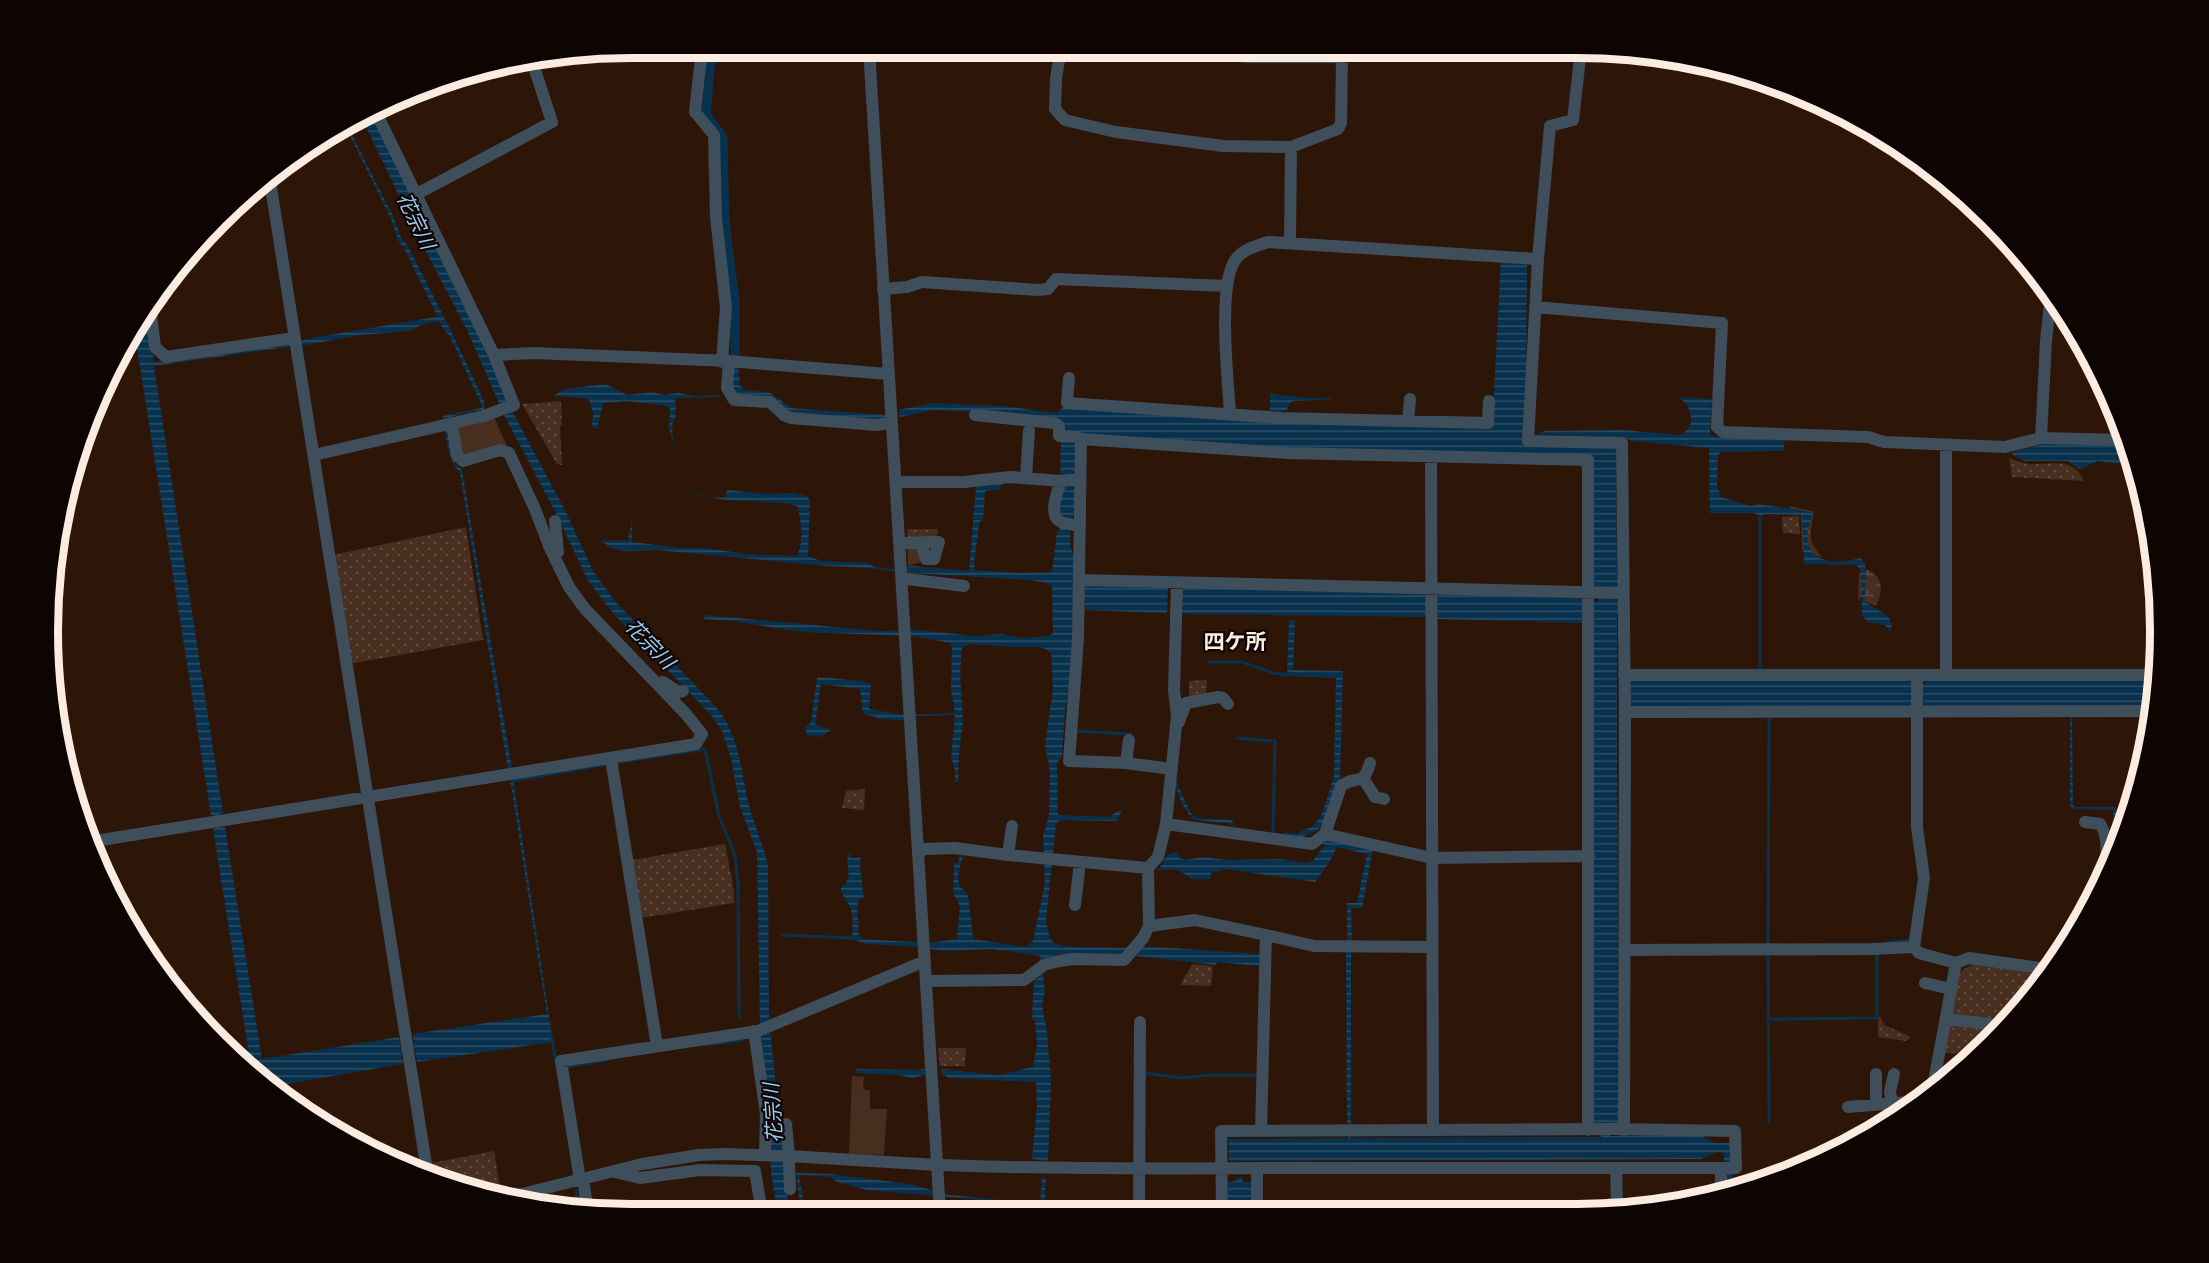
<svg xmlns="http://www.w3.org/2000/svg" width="2209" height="1263" font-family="Commissioner,'Noto Sans JP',sans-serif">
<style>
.grass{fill:url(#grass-dots)}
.wetland{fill:url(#wetland-marsh)}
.garden{fill:#472e1f}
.water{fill:url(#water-rules)}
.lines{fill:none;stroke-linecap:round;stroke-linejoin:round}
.stream{stroke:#08314e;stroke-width:3}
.canal{stroke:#08314e;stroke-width:9}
.minor{stroke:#3e4e5b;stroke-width:12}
.labels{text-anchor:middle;stroke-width:4.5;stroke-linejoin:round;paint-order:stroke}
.water-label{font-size:20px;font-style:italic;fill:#9bcdf6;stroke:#0e0502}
.quarter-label{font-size:21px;font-weight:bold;fill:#fbebe1;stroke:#0e0502}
.rim{fill:none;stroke:#fbebe1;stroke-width:8}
</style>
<defs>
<pattern id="grass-dots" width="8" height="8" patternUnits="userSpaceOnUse" patternTransform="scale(1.5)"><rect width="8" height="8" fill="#472e1f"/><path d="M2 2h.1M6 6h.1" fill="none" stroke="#624c3f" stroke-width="1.8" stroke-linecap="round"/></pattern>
<pattern id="wetland-marsh" width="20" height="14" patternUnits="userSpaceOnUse" patternTransform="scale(1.5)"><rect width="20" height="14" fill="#472e1f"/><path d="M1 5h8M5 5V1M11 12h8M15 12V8" fill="none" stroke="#624c3f"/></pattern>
<pattern id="water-rules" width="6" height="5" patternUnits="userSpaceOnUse" patternTransform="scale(1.5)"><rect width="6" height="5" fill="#08314e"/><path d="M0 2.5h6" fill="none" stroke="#2d4f67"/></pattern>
</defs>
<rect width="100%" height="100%" fill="#2d1608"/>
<path class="grass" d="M561,401L562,425L560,426L562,465L557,464L522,404Z
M2009,458C2015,460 2022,463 2028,464C2050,466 2072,455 2084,481L2012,477Z
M1799,516L1800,534L1783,533L1782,517Z
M466,527L483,640L350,664L333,555Z
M907,529H938L937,539L908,541Z
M1207,680L1206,697L1189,700V681Z
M865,789L864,810L842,808L846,791Z
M725,844L734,891V903L641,918L631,860Z
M1975,963L2045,973L1990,1044L1978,1054L1944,1053L1956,979L1963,970Z
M1192,964L1213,966L1211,986L1181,985C1183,976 1189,972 1192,964Z
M1878,1016L1881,1018L1884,1025L1911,1037L1906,1041L1878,1037Z
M938,1048H966L965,1066H940Z
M494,1151L501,1193L497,1195L444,1184L433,1179L431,1163Z"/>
<path class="wetland" d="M1790,506L1814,512C1811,535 1805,538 1822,557L1807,554L1802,550L1801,515H1790Z
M1868,570C1884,577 1883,592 1876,606L1866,602L1862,597L1858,601L1859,573Z"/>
<path class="garden" d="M494,417L509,451L464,458L456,426Z
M907,545H918L925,561L908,566Z
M852,1076L864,1077L863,1089L870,1090V1109H887L884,1155L849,1154Z"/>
<path class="water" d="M370,111L424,224L459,291L512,411L566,512L593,571L615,601L715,706C739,733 740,767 748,801C753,824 764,844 768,867L769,1018L789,1213H778L771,1173L768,1093L760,1025L757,852L740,807L731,758L722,731L711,715L613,613L588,581L557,515L505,417L468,332L419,238L361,116Z
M347,125L394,218L401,237L409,248L453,335L485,403L484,410L454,416L443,420V416L481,408L482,406L451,339L438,321L423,324L409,331L361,335L300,346V342L305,339L436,317L437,315L406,252L398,240L391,219L345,126Z
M1501,260L1527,262L1526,414L1522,443L1615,445L1619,449V471H1616L1617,573L1619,587L1613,588V599L1619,602V614L1617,615L1618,1123H1610V1136L1700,1135L1715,1143H1732V1192L1724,1194V1153L1716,1152L1701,1159L1229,1161L1228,1139L1348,1138L1349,1134L1351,1138L1601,1137L1602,1124L1593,1123L1591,601L1598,602V588H1593L1590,457L1308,449L1066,435L1062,425L983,412L934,410L900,417L899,410L932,403L1002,406L1056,413L1064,407L1342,424L1492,428Z
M139,319L148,320L154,362L294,342V346L154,366L223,813L219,814L220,827H225L262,1059L399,1037L401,1049L414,1047L413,1034L547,1014L510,779H513L553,1042L417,1062L415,1050L401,1053L403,1064L269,1087L239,1062L250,1060L213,829L217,827L215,815H211L134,329Z
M733,365H738L740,385L744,390C755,391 766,390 775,396C781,399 785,404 791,408L886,415L887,421L790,415L736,397L730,380Z
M606,384L627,395L653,392L664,395L678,393L695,396L718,395L720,397L675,398L676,415L672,425L673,443L669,428L670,408L666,406L627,401L603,403L597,429L592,427L593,413L589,400L584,398L553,396L566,389Z
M1270,394L1308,398H1333V399L1293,401L1290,403L1287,410L1280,412L1279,415L1277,412L1270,411Z
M1678,397L1712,399L1710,433L1712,436L1785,440L1783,451L1721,452L1718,455L1717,486L1721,497L1751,506L1758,504L1813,512C1811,521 1806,530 1808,541C1811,566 1843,563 1861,558C1871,568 1863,588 1865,602L1888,616L1892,625L1890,631L1885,625L1868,622L1862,616L1861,572L1857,565L1806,564L1804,562L1802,515L1765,514L1761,516L1754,513H1710L1709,448L1632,441L1625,438L1535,434L1545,431L1621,430L1680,435C1697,427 1693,406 1678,397Z
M448,427L455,463L462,470L512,769L508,770L460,473C448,457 448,448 445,428Z
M1061,441L1076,444L1075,472L1071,477C1085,499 1060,538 1075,557L1072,667L1065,710L1062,757L1057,763L1058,815L1109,817L1123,808L1117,821L1060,820L1056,824L1046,921L1050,938L1054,943L1059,945L1076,947L1121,948L1142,946L1260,954L1259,966L1217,962L1216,965L1119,954H1060L1047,958L1043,973L1045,991L1042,1005L1047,1031L1051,1081L1048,1161L1032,1159L1037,1106L1036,1082L950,1078L941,1074L942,1069L999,1075L1033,1067L1037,1045L1035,1021L1032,1018L1034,980L1039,978L1040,956L991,949L945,951L919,947L867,944L853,939L852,936C854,919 853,906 841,893V888C856,875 843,866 849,853L851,858L861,857L860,867L864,898L859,899C855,908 860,922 858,933L862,939L929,943L957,939L960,906L953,893L954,864L958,863L960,855L963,856L958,874L959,885L967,894L969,901L973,939L1026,947L1033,941L1045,883L1043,835L1049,816L1050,771L1045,745L1053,689L1051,653L1046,649L1038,647H1011L970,644L962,647L960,672L963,722L959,753L958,782H955V769L951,757L955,715L906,716L903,720L878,719L876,717L863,714L860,689L821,684L815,724L831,730L820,737L807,735L805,727L811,723L817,677L861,681L871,684L869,709L904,715L955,713L951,689L952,649L950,643L914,636L803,632L732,621L704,619L705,615L878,631L917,630L975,636L1000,634L1024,638L1048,636L1053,633L1052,586L1047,583L1029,580L911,573L856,567L827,566L657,550L625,551L610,548L605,543L598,541L628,540L632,520V542L681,548H706L745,554L796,556C805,545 801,518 797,506L785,503L726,500L697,495L692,491C701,497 714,498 725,497L727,490L767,494L793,493L807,496L810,501L808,556L821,561L867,563L875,567L895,569L911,566L969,571L976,487L1003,482L1000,489L985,491L983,520L980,521L979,525L974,564L975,570L1022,573L1052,572L1057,533L1062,526L1059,519Z
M2049,443L2128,445L2135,465L2097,461L2083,468L2079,469L2068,461H2025L2012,455L2013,452Z
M1086,585L1168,587L1167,613L1085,610L1084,587Z
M1183,588L1424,594L1426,595L1427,617L1188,614L1181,612Z
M1438,594L1582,597L1583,623L1438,619L1436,616Z
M1289,620H1295L1293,670L1343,671L1340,778L1325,821L1318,830L1300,838L1297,835L1299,832L1312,827L1321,816L1334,777L1336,678L1287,676Z
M1629,679L1900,681L1911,682L1912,685V704L1909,706L1629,709Z
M1935,680L2157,681L2156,706H1925L1922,694L1923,683Z
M2070,716H2072L2073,805L2074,807H2116V850L2113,856V810L2075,809L2070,806Z
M1175,780L1192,815L1199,818L1231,820L1233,822V827L1228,823L1194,820C1183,809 1177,795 1175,780Z
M1326,839L1373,849L1362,908H1351L1352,942H1347V903H1357L1367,854L1337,847L1329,863L1315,882L1227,869L1211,873L1210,879H1192L1180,871L1171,869L1155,871L1159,869L1167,855L1176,852L1180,858L1186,860L1202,857L1228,860L1281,859L1305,863L1313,861C1316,854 1321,851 1325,845L1322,843Z
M1346,952H1351V1125H1347Z
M856,1069L918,1070L923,1069L926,1070L927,1074L913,1078L897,1075L855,1073Z
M796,1173L831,1174L910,1184L950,1195L1040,1204L1042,1178L1046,1177L1044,1212H1040V1208L951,1197L867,1190L837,1182L830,1177L799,1175L805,1213H801Z
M1242,1177L1243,1182H1251V1211L1228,1212V1182L1236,1181V1178Z"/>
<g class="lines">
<path class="stream" d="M1760,516V671
M1209,662H1242L1273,673L1287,675
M1076,731L1131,734
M1237,738L1275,741L1273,833
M614,763L705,749L719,816L735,855L738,885L739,1017
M512,781L608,764
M1285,834L1297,835
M782,935L853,938
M1886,943L1910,940V937
M1768,946L1769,717
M1768,953L1769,1122
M1769,1019L1877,1018V953
M552,1039L556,1063
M706,1045L743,1040
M566,1067L607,1060
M1144,1073L1182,1078L1210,1075H1257
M576,1191L579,1211"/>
<path class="canal" d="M712,48L706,114L723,137L725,221L735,301V366"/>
<path class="minor" d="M669,48L671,55L680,48
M702,48L695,112L714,135L716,217L726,307L722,362
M869,48L940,1213
M1061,49L1056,78L1055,109L1065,120L1073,122L1116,132L1223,146L1291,147L1338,129L1341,123L1342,57
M1097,49L1139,54L1193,53L1250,57H1342L1384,49
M1581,49L1573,120L1550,126L1538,259L1528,441L1622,443L1625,712L1624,1130
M269,175L428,1177
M415,195L552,122L533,64
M1290,243L1291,147
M883,289L907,287L922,282L1038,290L1048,289L1056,279L1227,286
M1535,307L1722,323L1717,427L1723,432L1868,437L1884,442L2005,447L2041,438L2126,440
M142,316L151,314L155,347L166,357L294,338
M494,355L534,353L729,361L888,374
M729,361L727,388L734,400L770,402L784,415L791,418L876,425L891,423
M1069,378L1067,403L1281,418L1488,423L1489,401
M1230,413C1228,380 1217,283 1236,259C1243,249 1257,246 1268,242L1538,259
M975,415L1054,423L1059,426V436L1077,437L1081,439L1287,453L1588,460V1130
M1408,421L1410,399
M2041,438L2046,341L2051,294
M1081,439L1078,639L1069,761L1126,763L1172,769
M1946,446V675
M314,455L484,416L514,405L494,355L374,108
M1431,456L1433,1130
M1026,478L1029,431
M1061,481C1058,491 1047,515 1061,522C1066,524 1074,525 1080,526
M900,482H964L1010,477L1061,481L1080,479
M555,521L558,552
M900,544L905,543L939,542L934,559H926L921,543
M907,579L964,586
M1080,580L1623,593
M1624,675H2157
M1917,676V827L1924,878L1914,947L1919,953L1956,963L1969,958L2048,969
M663,682L678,692L683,691
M1625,712L2155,711
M1179,722L1186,703L1218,697L1223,698L1228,704
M611,759L657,1046
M1126,763L1129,740
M1363,778L1375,797L1384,799
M2085,822L2100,824C2110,839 2106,858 2105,875
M1166,824L1177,716L1174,690L1177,583
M1325,834L1432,858L1589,856
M89,842L696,744L702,734L686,714L585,609L569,587L549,546L535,509L509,453L500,450L463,461L457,455L452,423
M918,854L924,849L955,848L1008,855L1148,868
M1008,855L1012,826
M1075,905L1080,862
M1149,926L1195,920L1266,935
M1624,950L1872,949L1914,947
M926,981L1024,980L1044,965L1059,961L1073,959L1124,960L1143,938L1149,926L1148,868L1158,857L1166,824L1312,844L1325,834L1341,786C1356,774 1363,788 1370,763
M1925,983L1951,989
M1946,1019L2004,1026
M754,1031L766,1114L765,1155
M1876,1074V1104
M1932,1092L1956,963
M1892,1103L1890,1091L1894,1074
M1848,1107L1921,1101
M786,1124L789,1156
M1261,1131L1266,935L1314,946L1432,947
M789,1163L790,1189
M943,1165C1048,1169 1152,1169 1257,1168H1736L1735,1131L1613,1129L1221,1131L1222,1212
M615,1172L640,1178L700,1170L755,1171L762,1213
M583,1179L588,1213
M580,1180L561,1061L758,1031L925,961
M1721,1194V1169
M510,1197L642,1164L699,1155L726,1154L789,1156L937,1165
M1605,1206L1617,1202L1616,1169
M1257,1211V1168
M1139,1212L1140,1022"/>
</g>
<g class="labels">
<g class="water-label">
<text transform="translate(416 221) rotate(64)" y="7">花宗川</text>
<text transform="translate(650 644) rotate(46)" y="7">花宗川</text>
<text transform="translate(773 1113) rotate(-94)" y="7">花宗川</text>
</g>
<g class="quarter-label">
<text x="1235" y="649">四ケ所</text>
</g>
</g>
<path d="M0 0H2209V1263H0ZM631 58H1577A573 573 0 0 1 2150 631V631A573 573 0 0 1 1577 1204H631A573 573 0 0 1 58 631V631A573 573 0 0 1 631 58Z" fill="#0e0502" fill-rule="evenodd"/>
<path class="rim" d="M631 58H1577A573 573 0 0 1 2150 631V631A573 573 0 0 1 1577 1204H631A573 573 0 0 1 58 631V631A573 573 0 0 1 631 58Z"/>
</svg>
